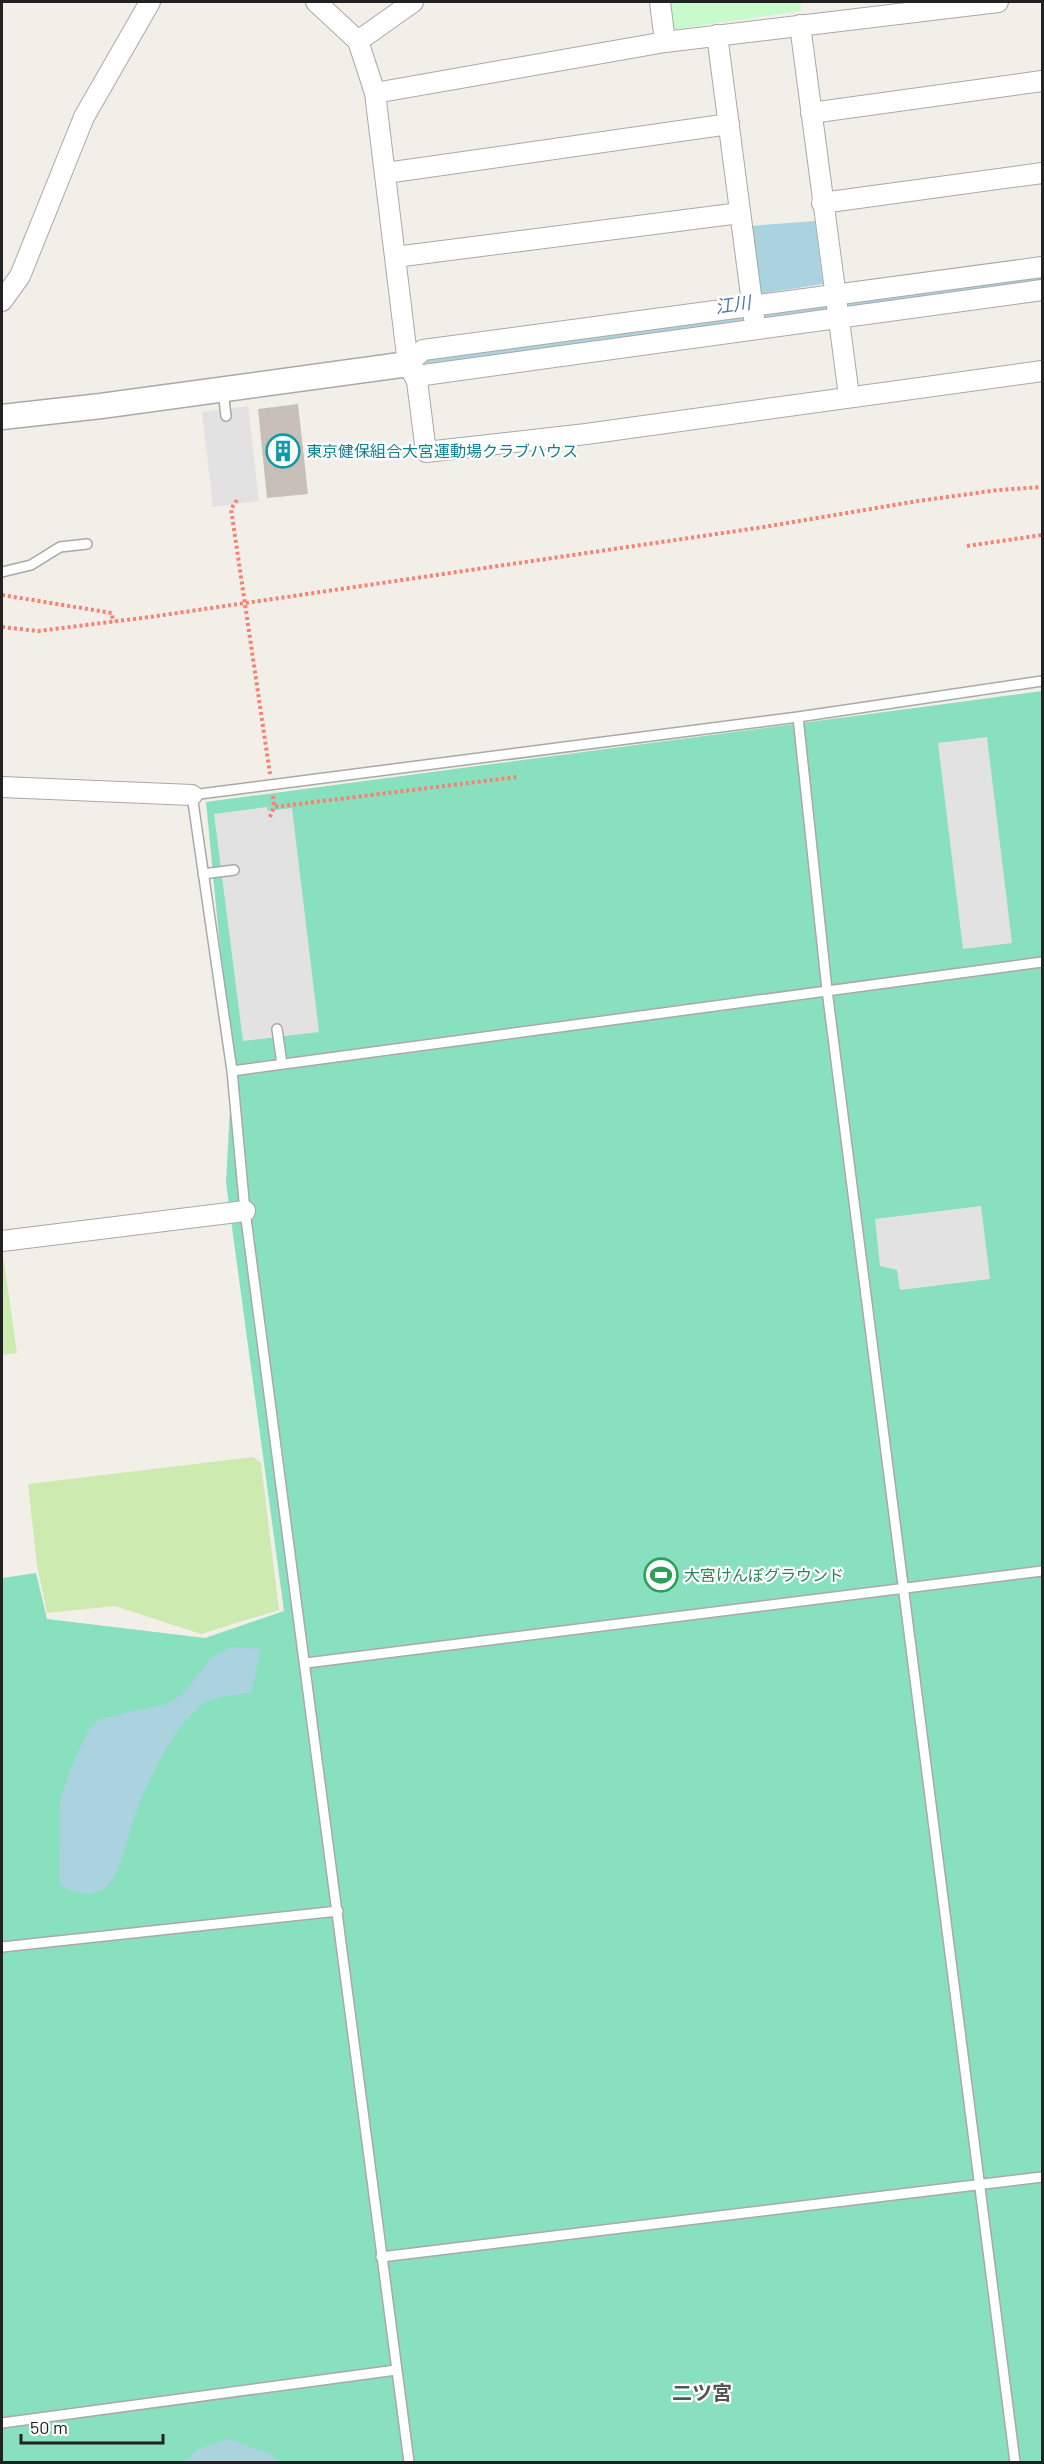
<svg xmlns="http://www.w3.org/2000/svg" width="1044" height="2464" font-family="Barlow,'Noto Sans JP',sans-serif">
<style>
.grass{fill:#cdebb0}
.park{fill:#c8facc}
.pitch{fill:#88e0be}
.parking{fill:#e2e2e2}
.water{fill:#aad3df}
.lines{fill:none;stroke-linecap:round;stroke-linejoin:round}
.stream{stroke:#aad3df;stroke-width:6}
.building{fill:#c7bfb8}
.service-casing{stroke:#a9a9a9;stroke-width:12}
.minor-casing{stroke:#a9a9a9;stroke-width:22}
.tertiary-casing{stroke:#a9a9a9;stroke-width:27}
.path{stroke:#fa8072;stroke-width:4;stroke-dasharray:3 3;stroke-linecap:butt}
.service{stroke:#fff;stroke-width:9}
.minor{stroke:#fff;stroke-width:20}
.tertiary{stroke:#fff;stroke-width:24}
.labels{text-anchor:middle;stroke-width:4.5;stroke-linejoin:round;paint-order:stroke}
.culture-label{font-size:16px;fill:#0d838f;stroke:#fff;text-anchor:start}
.leisure-label{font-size:16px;fill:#27864d;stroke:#fff;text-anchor:start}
.water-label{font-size:18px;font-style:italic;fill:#4a7aab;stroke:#fff}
.quarter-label{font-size:20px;font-weight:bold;fill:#555;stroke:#fff}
</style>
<rect width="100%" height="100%" fill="#f2efe9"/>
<path class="grass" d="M2,1261H4L17,1353L2,1355Z
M253,1457L261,1463L279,1610L201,1634L115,1606L47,1613L37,1565L28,1484Z"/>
<path class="park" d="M667,2H801V11L670,30Z"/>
<path class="pitch" d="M1042,691V2462H2V1578L36,1573L47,1619L205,1638L284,1611L226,1183L232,1071L206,802Z"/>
<path class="parking" d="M248,406L259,501L213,507L202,412Z
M987,737L1012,943L963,949L938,743Z
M267,807L268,811L292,808L319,1032L243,1041L214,814Z
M981,1206L990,1279L900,1290L897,1270L880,1266L875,1219Z"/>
<path class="water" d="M815,221L823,284L758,294L750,226Z
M232,1647L261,1649L251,1692C235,1696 216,1695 203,1704C173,1726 144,1787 133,1821C126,1841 122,1869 108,1885C96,1899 70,1894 59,1883L60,1800L72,1766L89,1729L100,1719L167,1704L183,1694L211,1658Z
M228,2439L271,2454L282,2462H185L196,2450Z"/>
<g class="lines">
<path class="stream" d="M428,361L1042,278"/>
</g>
<path class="building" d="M298,404L308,494L267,498L258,409Z"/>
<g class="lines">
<g class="service-casing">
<path id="service" d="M223,391L226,416
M2,572L31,565L60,547L87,544
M798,717L827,990L1015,2462
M203,874L234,870
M277,1029L282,1064
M232,1071L1042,962
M306,1663L1042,1571
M2,1947L338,1911
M381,2257L1042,2177
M2,2423L396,2370
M409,2462L245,1211L232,1071L192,795L798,717L1042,681"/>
</g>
<g class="minor-casing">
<path id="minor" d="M316,2L358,41L375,93L408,364L417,381L426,452L586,434L1042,371
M660,2L665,42
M800,25L849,396
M717,35L754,318
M358,41L413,2
M375,93L665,42L998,2
M811,113L1042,81
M386,173L729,124
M822,203L1042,173
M395,257L740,213
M2,301L20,276L84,117L150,2
M408,364L423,350L1042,267
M413,373L424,375L1042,290
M2,787L192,795
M2,1241L245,1211"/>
</g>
<g class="tertiary-casing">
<path id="tertiary" d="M2,417L101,406L408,364"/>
</g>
<path class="path" d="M237,500L231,509L270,774
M967,546L1042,535
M2,595L112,613L113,622
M2,627L38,631L150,617L764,527L918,501L998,490L1042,487
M273,796L274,807
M270,817L274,807L517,777"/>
<use href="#service" class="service"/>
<use href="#minor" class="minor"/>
<use href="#tertiary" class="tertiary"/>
</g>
<defs>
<g id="building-ring" transform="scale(1.725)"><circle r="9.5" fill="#fff" stroke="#0f9aa8" stroke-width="1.5"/><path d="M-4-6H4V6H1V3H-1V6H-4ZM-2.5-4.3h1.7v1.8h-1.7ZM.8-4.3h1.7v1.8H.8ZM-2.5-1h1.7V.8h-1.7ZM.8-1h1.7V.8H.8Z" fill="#0f9aa8"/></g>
<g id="stadium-ring" transform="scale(1.725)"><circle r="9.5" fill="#fff" stroke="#2e9e5b" stroke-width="1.5"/><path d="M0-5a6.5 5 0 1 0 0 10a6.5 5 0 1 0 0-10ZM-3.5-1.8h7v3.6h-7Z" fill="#2e9e5b"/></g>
</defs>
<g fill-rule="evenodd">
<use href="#building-ring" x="283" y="451"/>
<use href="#stadium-ring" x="661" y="1575"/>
</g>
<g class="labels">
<g class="culture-label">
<text x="306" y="457">東京健保組合大宮運動場クラブハウス</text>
</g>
<g class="leisure-label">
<text x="684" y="1581">大宮けんぽグラウンド</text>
</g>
<g class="water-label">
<text transform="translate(733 305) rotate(-8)" y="6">江川</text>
</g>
<g class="quarter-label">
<text x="702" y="2400">二ツ宮</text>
</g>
</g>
<rect width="1044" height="2464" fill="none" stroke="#222222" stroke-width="6"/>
<path d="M21 2434v9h142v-9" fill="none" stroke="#222222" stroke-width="3"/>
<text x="30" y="2434" font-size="18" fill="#222222" stroke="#ffffff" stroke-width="4.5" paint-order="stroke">50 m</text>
</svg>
